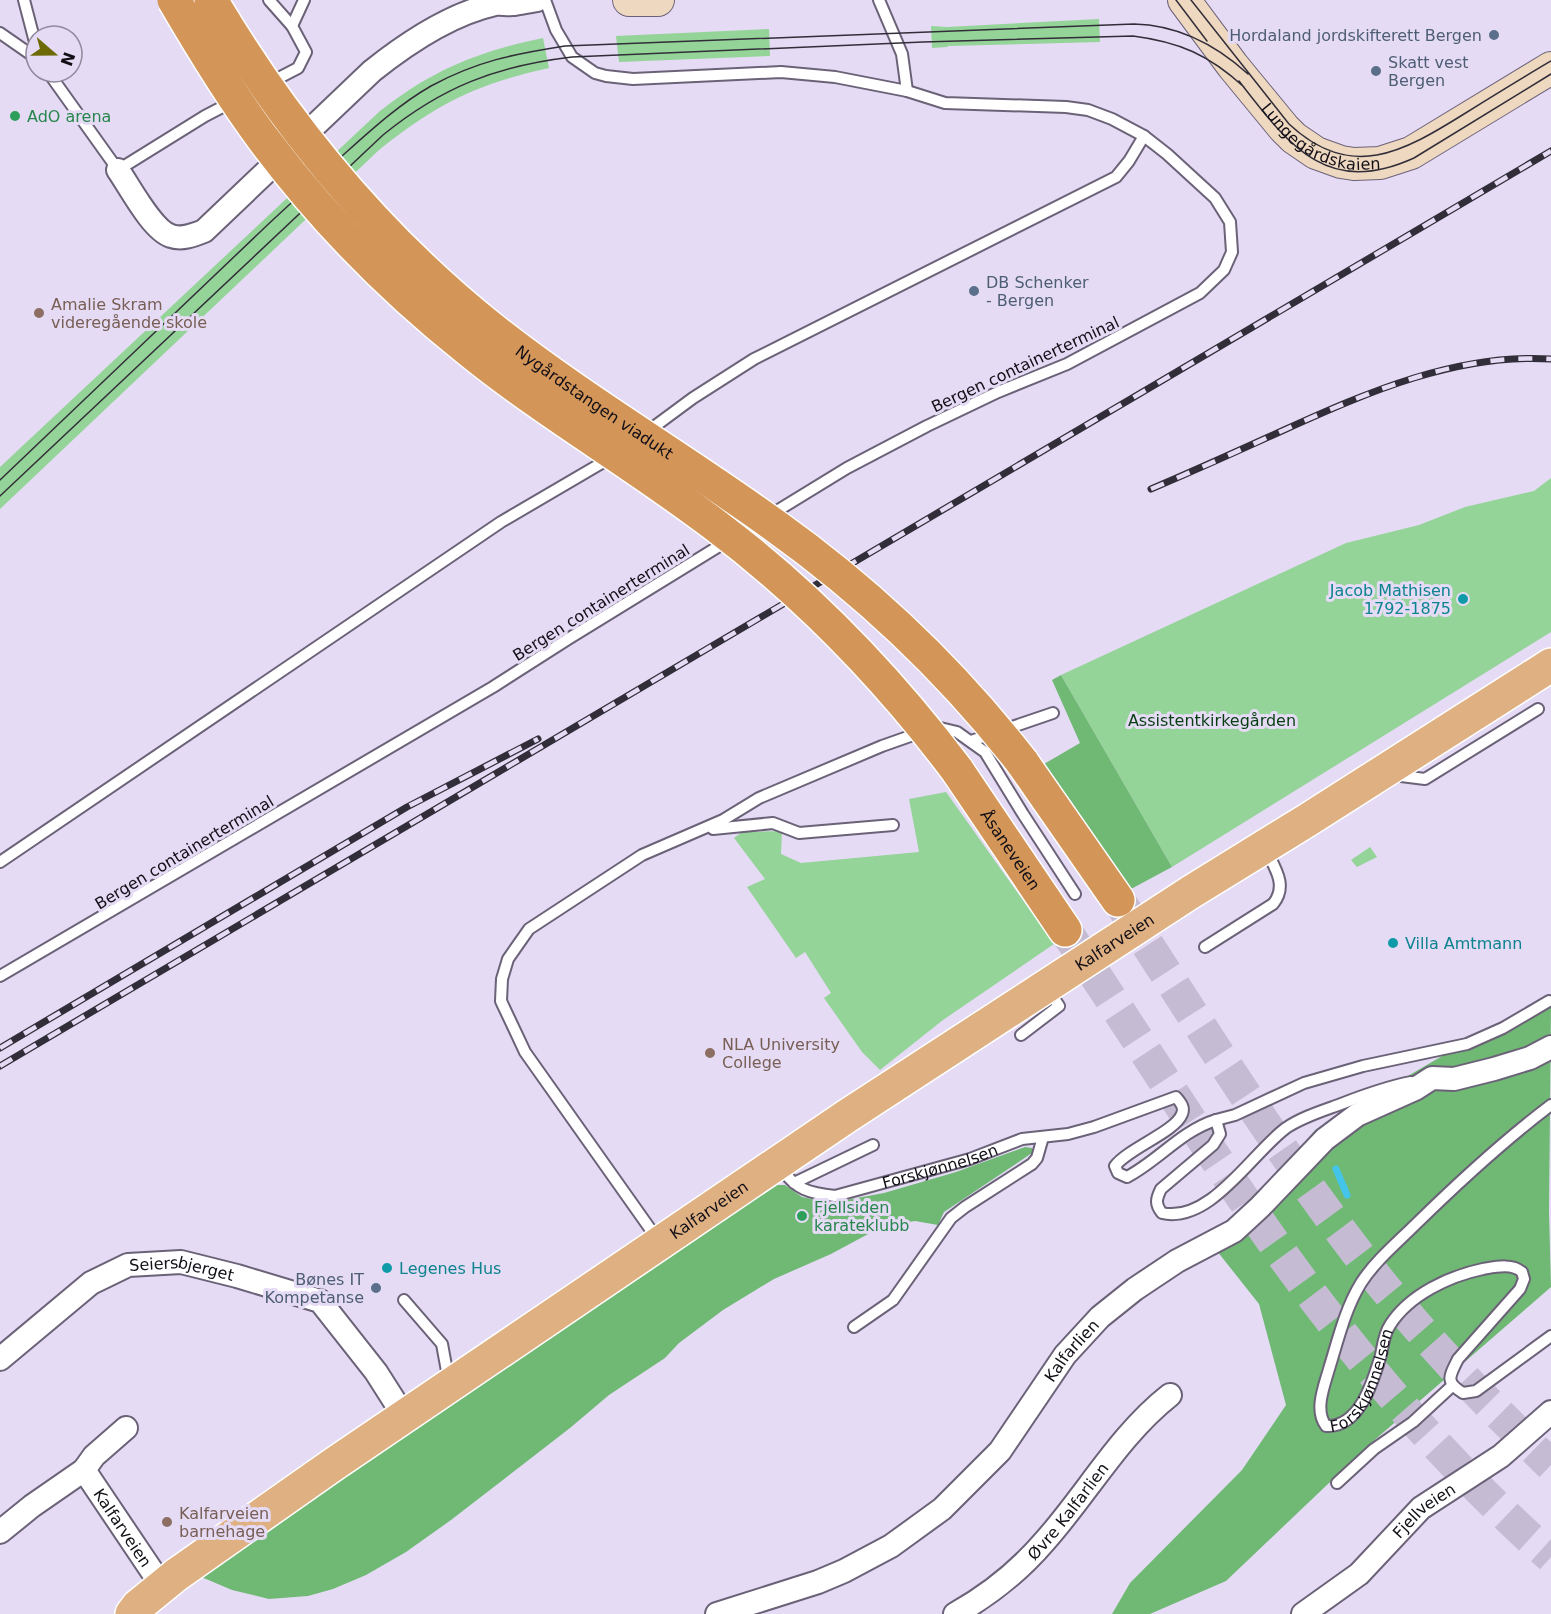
<svg xmlns="http://www.w3.org/2000/svg" width="1551" height="1614" font-family="'DejaVu Sans',sans-serif">
<style>
.green{fill:#95d498}
.forest{fill:#70b975}
.lines{fill:none;stroke-linecap:round;stroke-linejoin:round}
.stream{stroke:#43c5ea;stroke-width:7}
.trunk-tunnel{stroke:#c5bcd4;stroke-width:33;stroke-dasharray:33 16;stroke-linecap:butt}
.service-casing{stroke:#6b6278;stroke-width:14}
.minor-casing{stroke:#6b6278;stroke-width:26}
.secondary-casing{stroke:#6b6278;stroke-width:34}
.primary-casing{stroke:#fff;stroke-width:36}
.trunk-casing{stroke:#fff;stroke-width:36}
.service{stroke:#fff;stroke-width:10}
.minor{stroke:#fff;stroke-width:22}
.secondary{stroke:#eed8c0;stroke-width:32}
.primary{stroke:#deb082;stroke-width:33}
.trunk{stroke:#d39658;stroke-width:33}
.tram{stroke:#322e39;stroke-width:1.5}
.rail-casing{stroke:#322e39;stroke-width:7}
.rail{stroke:#e5dbf5;stroke-width:4.5;stroke-dasharray:14;stroke-linecap:butt}
.trunk-bridge-casing{stroke:#fff;stroke-width:36;stroke-linecap:butt}
.trunk-bridge{stroke:#d39658;stroke-width:33}
.service-dot{fill:#5c6f8a;stroke:#e5dbf5;stroke-width:2}
.leisure-dot{fill:#2e9e5b;stroke:#e5dbf5;stroke-width:2}
.education-dot{fill:#8d6e63;stroke:#e5dbf5;stroke-width:2}
.culture-dot{fill:#0f9aa8;stroke:#e5dbf5;stroke-width:2}
.labels{text-anchor:middle;stroke-width:6;stroke-linejoin:round;paint-order:stroke}
.service-label{font-size:16px;fill:#4e5e75;stroke:#e5dbf5;text-anchor:end}
.leisure-label{font-size:16px;fill:#27864d;stroke:#e5dbf5;text-anchor:start}
.street-label{font-size:16px;fill:#120f17;stroke:#e5dbf5}
.education-label{font-size:16px;fill:#785e54;stroke:#e5dbf5;text-anchor:start}
.culture-label{font-size:16px;fill:#0d838f;stroke:#e5dbf5;text-anchor:start}
.park-label{font-size:16px;fill:#073e11;stroke:#e5dbf5}
</style>
<rect width="100%" height="100%" fill="#e5dbf5"/>
<path class="green" d="M1099,19L1100,42L948,46L947,47L932,48L931,26L947,27Z
M769,29L770,56L619,62L616,36Z
M543,38L549,68C476,84 436,104 379,150L0,509V467L380,111C432,70 479,51 543,38Z
M1551,478V632L1172,867L1061,675L1346,543L1419,525L1465,507L1534,491Z
M946,792L1054,944L943,1020L880,1070L862,1052L824,998L831,993L805,952L796,958L747,887L765,879L734,838L742,832L782,831L781,854L801,863L919,852L909,799Z
M1370,847L1377,857L1357,867L1351,860Z"/>
<path class="forest" d="M1061,675L1172,867L1131,889L1044,764L1080,743L1052,680Z
M1551,1005L1549,1211L1551,1287L1370,1444L1226,1581L1150,1614H1112L1130,1583L1242,1470L1286,1405L1259,1304L1217,1251L1315,1130L1480,1034Z
M1025,1147L1032,1148V1153L944,1212L938,1225L915,1221L896,1224L870,1233L831,1254L774,1279L723,1310L679,1343L665,1358L609,1395L570,1428L451,1520L406,1552L366,1575L333,1589L308,1596L269,1599L232,1590L199,1576L775,1185H785L802,1197L830,1203L884,1193L956,1172Z"/>
<g class="lines">
<path class="stream" d="M1336,1169L1347,1195"/>
<path class="trunk-tunnel" d="M1121,904C1197,1020 1270,1139 1355,1250C1413,1327 1481,1398 1551,1465
M1065,930C1149,1054 1227,1183 1318,1303C1387,1394 1465,1481 1551,1557"/>
<g class="service-casing">
<g id="service">
<path d="M24,0L36,46"/>
<path d="M269,0L292,26L306,52L298,68L269,83"/>
<path d="M545,0L556,30L572,57L595,73L606,76L633,79L781,72L835,77L907,91L945,103L1066,107L1088,110L1112,119L1144,136L1167,154L1215,198L1230,222L1232,252L1224,270L1200,293L1067,364L998,392L927,426L847,468L767,517"/>
<path d="M879,0L902,54L907,91"/>
<path d="M292,26L304,0"/>
<path d="M0,33L36,58"/>
<path d="M48,72L118,170L205,116L232,102"/>
<path d="M647,432L693,398L754,359L1116,177L1129,161L1144,136"/>
<path d="M971,741L1053,713"/>
<path d="M1393,775L1425,779L1538,709"/>
<path d="M713,829L773,823L799,833L893,825"/>
<path d="M0,862L501,522L612,457"/>
<path d="M1205,947L1273,904C1288,886 1275,868 1266,850"/>
<path d="M0,976L493,687L568,639L729,540"/>
<path d="M1021,1035L1059,1006L1048,989"/>
<path id="s1" d="M1551,1105C1502,1142 1461,1180 1417,1223C1398,1242 1375,1261 1361,1283C1345,1309 1338,1340 1329,1369C1324,1387 1314,1410 1326,1426C1360,1428 1373,1381 1381,1355C1383,1345 1384,1334 1390,1325C1409,1295 1449,1276 1483,1269C1495,1267 1512,1263 1522,1272L1524,1279L1520,1289L1458,1359C1449,1377 1445,1382 1463,1393L1476,1391L1551,1336"/>
<path d="M1216,1120L1235,1115L1304,1083L1363,1066L1467,1044L1503,1028L1549,1001"/>
<path id="s2" d="M780,1167C796,1190 809,1193 835,1196L970,1159L1022,1139L1068,1134L1094,1127L1176,1097C1180,1102 1185,1107 1182,1114C1175,1132 1129,1148 1115,1166L1118,1173L1127,1177C1158,1161 1181,1131 1216,1120L1220,1134L1213,1145L1161,1189C1156,1199 1155,1204 1162,1213C1210,1224 1252,1153 1286,1128C1302,1117 1322,1111 1341,1104C1364,1095 1386,1087 1411,1082"/>
<path d="M794,1183L873,1145"/>
<path d="M658,1240L525,1052L501,1001L502,979L508,959L529,929L642,855L723,820L759,798L882,746L936,727L957,732L985,752L1023,814L1075,894"/>
<path d="M404,1300L442,1344L449,1382"/>
<path d="M854,1327L893,1300L951,1218L965,1207L1032,1164L1037,1158L1043,1137"/>
<path d="M1337,1483L1374,1449L1413,1422L1452,1386"/>
</g>
</g>
<g class="minor-casing">
<g id="minor">
<path d="M118,170C130,187 152,230 171,236C182,240 194,235 204,231L372,71C407,43 450,14 495,4C501,3 508,5 514,4C522,3 529,1 537,0"/>
<path id="s3" d="M0,1359L91,1283L128,1265L181,1262L237,1276L320,1301L376,1372L404,1416"/>
<path d="M84,1470L94,1456L126,1428"/>
<path id="s4" d="M0,1532L32,1506L84,1470L162,1586"/>
<path id="s5" d="M717,1614L818,1582L844,1571L891,1546L942,1509L1000,1451L1065,1355L1100,1317L1135,1289L1177,1261L1234,1231L1260,1207L1325,1139L1357,1115L1415,1089L1432,1078L1454,1079L1494,1069L1530,1058L1551,1047"/>
<path id="s6" d="M955,1614C989,1595 1019,1571 1044,1542C1087,1494 1119,1435 1170,1395"/>
<path id="s7" d="M1303,1614L1359,1574L1421,1508L1501,1456L1551,1412"/>
</g>
</g>
<g class="secondary-casing">
<g id="secondary">
<path d="M629,0H658"/>
<path id="s8" d="M1184,0L1233,66L1284,128L1294,138L1316,153L1341,162L1354,164L1380,163L1411,153L1551,68"/>
</g>
</g>
<g class="primary-casing">
<g id="primary">
<path id="s9" d="M132,1614L138,1606L176,1575L334,1464L847,1116L1191,892L1306,821L1551,665"/>
</g>
</g>
<g class="trunk-casing">
<g id="trunk">
<path d="M1022,762L1118,900"/>
<path id="s10" d="M957,770L1065,930"/>
</g>
</g>
<use href="#service" class="service"/>
<use href="#minor" class="minor"/>
<use href="#secondary" class="secondary"/>
<use href="#primary" class="primary"/>
<use href="#trunk" class="trunk"/>
<path class="tram" d="M1176,0L1207,41
M1191,0L1289,124C1351,182 1403,152 1464,114C1493,96 1522,78 1551,61
M1239,81C1288,144 1326,198 1414,158L1551,74
M0,480C86,398 173,315 259,233C286,207 315,182 342,156C370,131 398,105 431,86C477,61 514,54 565,46L1134,24C1178,25 1215,44 1248,74
M0,496L383,135C442,87 496,66 572,57L923,42L1133,36C1180,42 1209,55 1244,87"/>
<g class="rail-casing">
<path id="rail" d="M1151,489C1196,470 1240,450 1284,430C1368,392 1457,353 1551,359
M0,1048L407,807L538,739
M0,1066L1551,151"/>
</g>
<use href="#rail" class="rail"/>
<g class="trunk-bridge-casing">
<g id="trunk-bridge">
<path d="M174,0C202,48 231,96 264,140C323,219 393,290 470,351C548,414 635,464 715,525C808,595 887,677 957,770"/>
<path id="s11" d="M211,0C285,125 378,238 492,329C582,400 681,458 774,525C868,592 952,672 1022,762"/>
</g>
</g>
<use href="#trunk-bridge" class="trunk-bridge"/>
</g>
<g class="service-dot">
<circle cx="1494" cy="35" r="6"/>
<circle cx="1376" cy="71" r="6"/>
<circle cx="974" cy="291" r="6"/>
<circle cx="376" cy="1288" r="6"/>
</g>
<g class="leisure-dot">
<circle cx="15" cy="116" r="6"/>
<circle cx="802" cy="1216" r="6"/>
</g>
<g class="education-dot">
<circle cx="39" cy="313" r="6"/>
<circle cx="710" cy="1053" r="6"/>
<circle cx="167" cy="1522" r="6"/>
</g>
<g class="culture-dot">
<circle cx="1463" cy="599" r="6"/>
<circle cx="1393" cy="943" r="6"/>
<circle cx="387" cy="1268" r="6"/>
</g>
<g class="labels">
<g class="service-label">
<text x="1482" y="41">Hordaland jordskifterett Bergen</text>
<text x="1388" y="68" text-anchor="start">Skatt vest<tspan x="1388" dy="18">Bergen</tspan></text>
<text x="986" y="288" text-anchor="start">DB Schenker<tspan x="986" dy="18">- Bergen</tspan></text>
<text x="364" y="1285">Bønes IT<tspan x="364" dy="18">Kompetanse</tspan></text>
</g>
<g class="leisure-label">
<text x="27" y="122">AdO arena</text>
<text x="814" y="1213">Fjellsiden<tspan x="814" dy="18">karateklubb</tspan></text>
</g>
<g class="street-label">
<text dy="6" stroke="none"><textPath href="#s8" startOffset="201">Lungegårdskaien</textPath></text>
<text transform="translate(1025 364) rotate(-25)" y="6">Bergen containerterminal</text>
<text dy="6" stroke="none"><textPath href="#s11" startOffset="561">Nygårdstangen viadukt</textPath></text>
<text transform="translate(601 602) rotate(-32)" y="6">Bergen containerterminal</text>
<text dy="6" stroke="none"><textPath href="#s10" startOffset="96">Åsaneveien</textPath></text>
<text transform="translate(184 852) rotate(-31)" y="6">Bergen containerterminal</text>
<text dy="6" stroke="none"><textPath href="#s9" startOffset="1191">Kalfarveien</textPath></text>
<text dy="6" stroke="none"><textPath href="#s2" startOffset="174">Forskjønnelsen</textPath></text>
<text dy="6" stroke="none"><textPath href="#s9" startOffset="705">Kalfarveien</textPath></text>
<text dy="6" stroke="none"><textPath href="#s3" startOffset="214">Seiersbjerget</textPath></text>
<text dy="6" stroke="none"><textPath href="#s5" startOffset="456">Kalfarlien</textPath></text>
<text dy="6" stroke="none"><textPath href="#s1" startOffset="476">Forskjønnelsen</textPath></text>
<text dy="6" stroke="none"><textPath href="#s6" startOffset="154">Øvre Kalfarlien</textPath></text>
<text dy="6" stroke="none"><textPath href="#s7" startOffset="160">Fjellveien</textPath></text>
<text dy="6" stroke="none"><textPath href="#s4" startOffset="174">Kalfarveien</textPath></text>
</g>
<g class="education-label">
<text x="51" y="310">Amalie Skram<tspan x="51" dy="18">videregående skole</tspan></text>
<text x="722" y="1050">NLA University<tspan x="722" dy="18">College</tspan></text>
<text x="179" y="1519">Kalfarveien<tspan x="179" dy="18">barnehage</tspan></text>
</g>
<g class="culture-label">
<text x="1451" y="596" text-anchor="end">Jacob Mathisen<tspan x="1451" dy="18">1792-1875</tspan></text>
<text x="1405" y="949">Villa Amtmann</text>
<text x="399" y="1274">Legenes Hus</text>
</g>
<g class="park-label">
<text x="1212" y="726">Assistentkirkegården</text>
</g>
</g>
<g transform="translate(54 54) rotate(110)"><circle r="28" fill="#e5dbf5" stroke="#91899c" stroke-width="1.5"/>
<path d="M0-4.5L10 22L0 15L-10 22Z" fill="#6e6b07"/>
<text y="-9" font-size="16" font-weight="bold" text-anchor="middle" fill="#120f17">N</text>
</g>
</svg>
